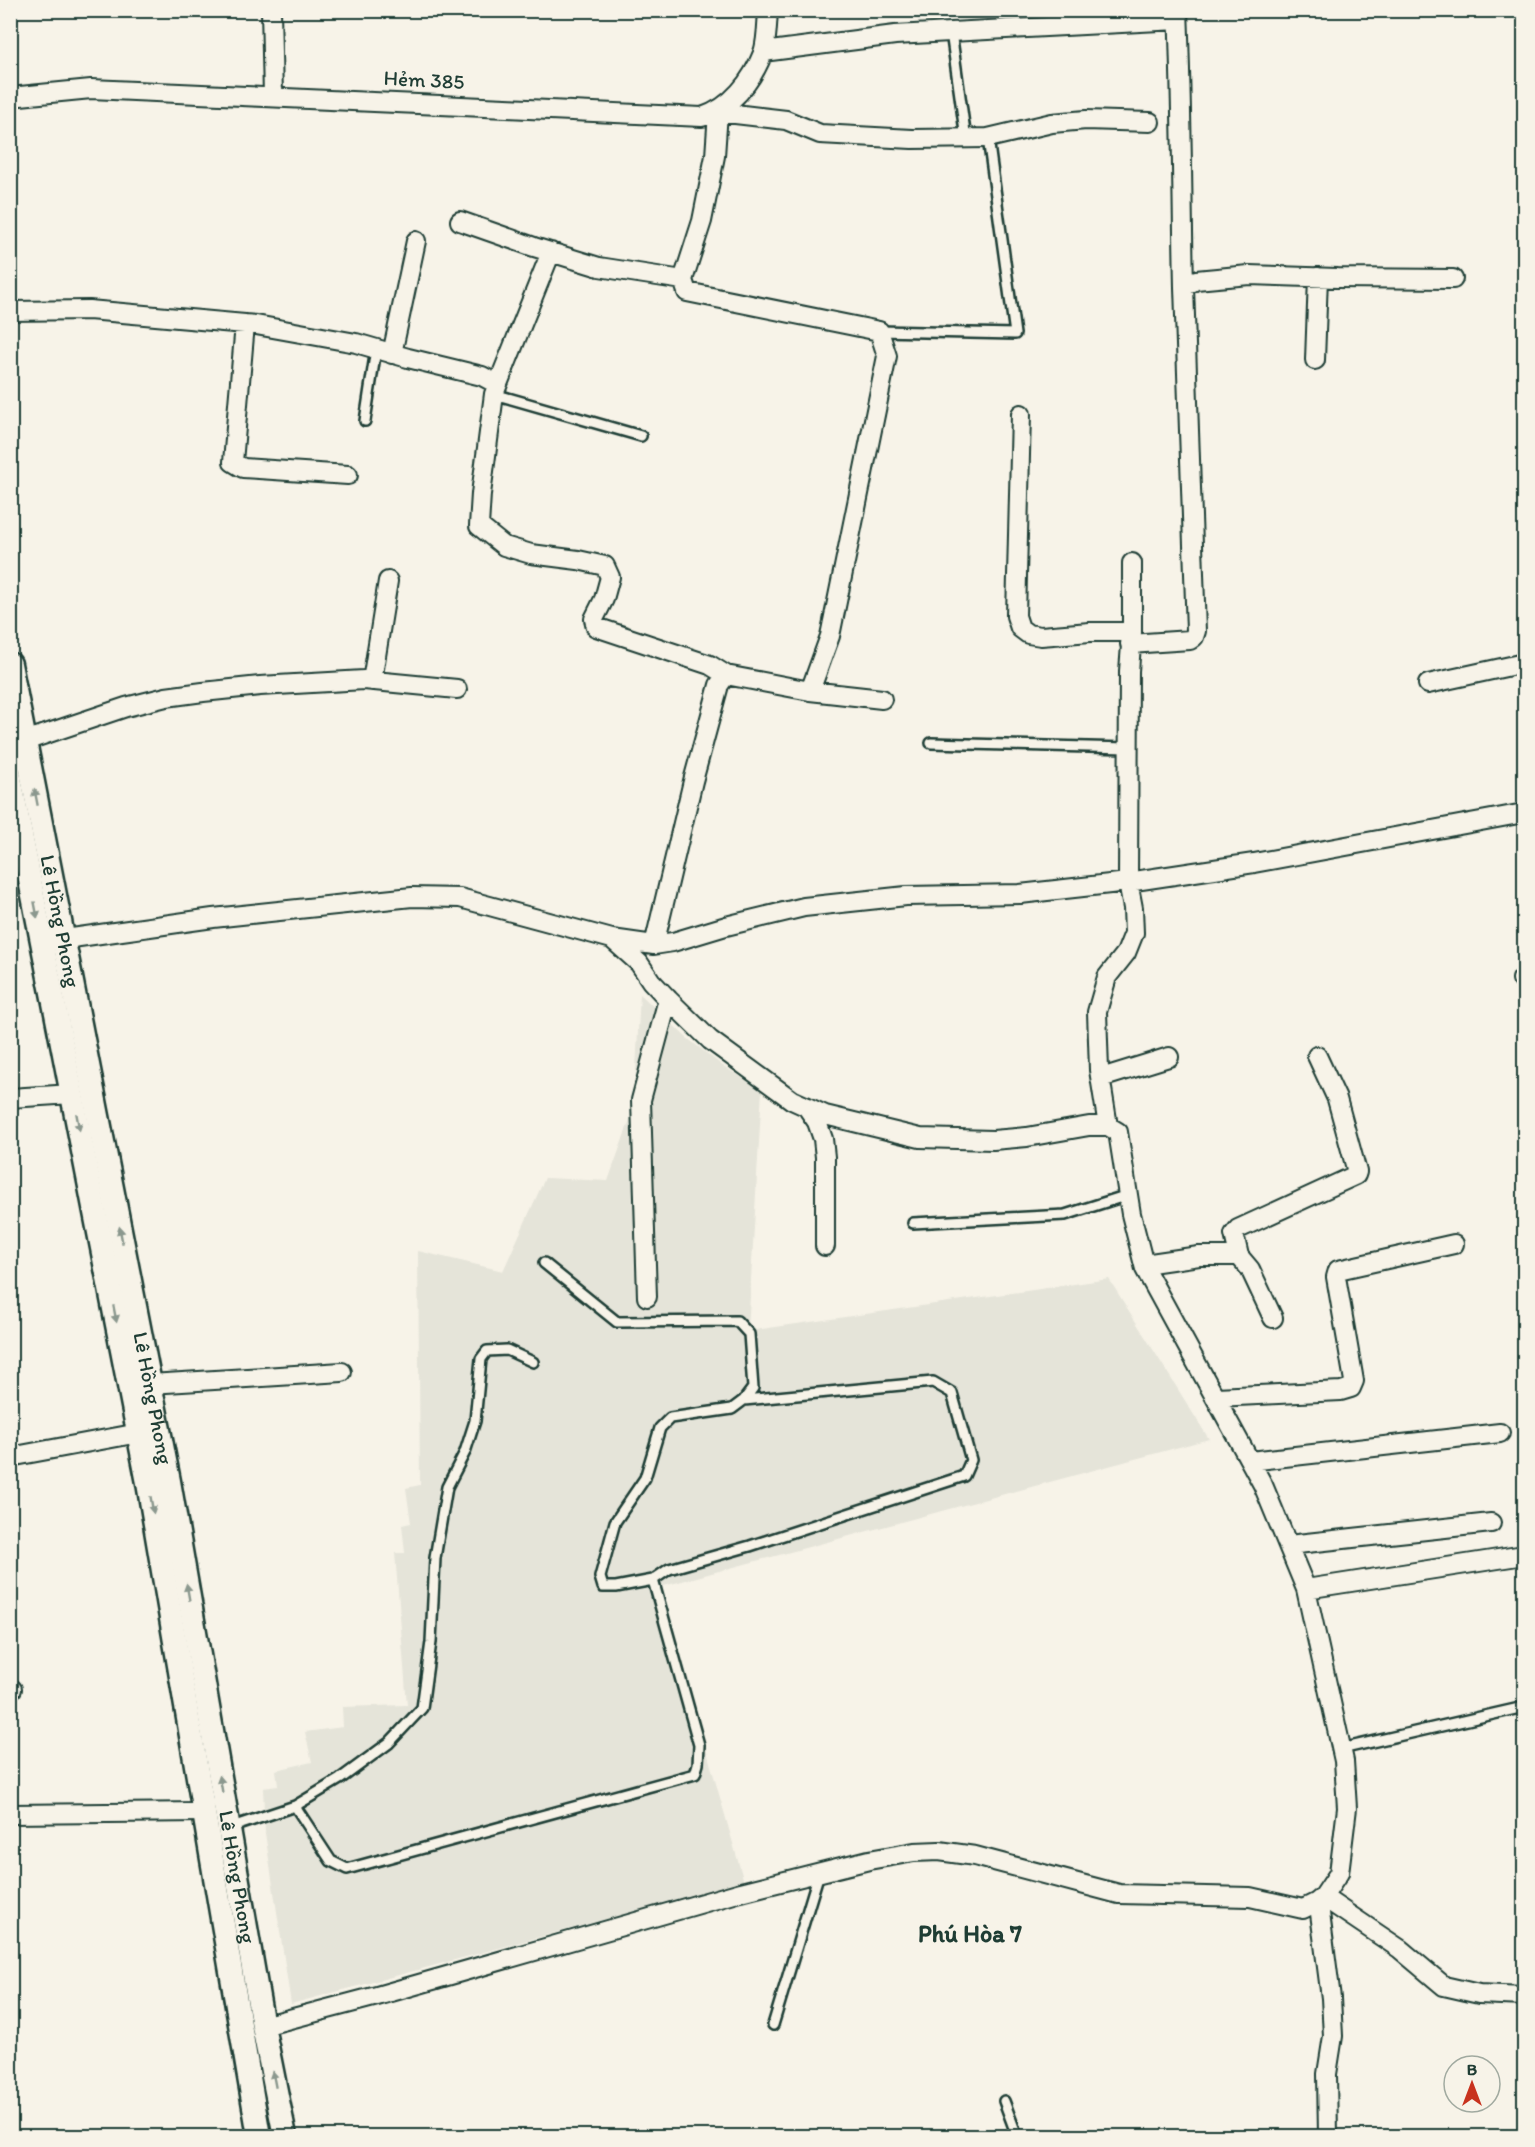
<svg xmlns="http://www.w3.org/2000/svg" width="1535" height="2147" font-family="Itim,sans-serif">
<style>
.built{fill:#e5e4d9}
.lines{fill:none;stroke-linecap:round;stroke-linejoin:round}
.service-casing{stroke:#1f3d34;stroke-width:14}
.minor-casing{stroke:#1f3d34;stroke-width:22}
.tertiary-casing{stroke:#1f3d34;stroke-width:27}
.service{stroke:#f7f3e8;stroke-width:9}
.minor{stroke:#f7f3e8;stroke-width:18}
.tertiary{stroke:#f7f3e8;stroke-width:22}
.oneway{fill:#8b988e}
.labels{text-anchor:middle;stroke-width:4.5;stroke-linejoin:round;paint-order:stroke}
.street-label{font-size:21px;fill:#1f3d34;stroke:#f7f3e8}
.quarter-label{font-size:24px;font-weight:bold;fill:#1f3d34;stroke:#f7f3e8}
</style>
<rect width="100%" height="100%" fill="#f7f3e8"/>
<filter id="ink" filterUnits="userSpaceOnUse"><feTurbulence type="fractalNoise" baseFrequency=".0167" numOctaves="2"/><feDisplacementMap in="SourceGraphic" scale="12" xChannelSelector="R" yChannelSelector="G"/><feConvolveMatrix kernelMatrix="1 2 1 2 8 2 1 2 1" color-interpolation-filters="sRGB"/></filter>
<g filter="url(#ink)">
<path class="built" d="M640,994L687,1038L723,1066L762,1090L748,1331L1109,1279L1209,1439L660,1587L744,1882L291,2004L265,1833L263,1788L278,1786L276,1770L312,1762L305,1732L343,1727L342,1707L407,1705L395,1553H405L402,1525L411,1523L406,1488L420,1485L418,1251L503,1271L545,1178L608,1181L634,1108Z"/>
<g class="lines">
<g class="service-casing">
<path id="service" d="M951,32L966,139
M879,331L1015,334L988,138
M494,394L641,436
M365,421L376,349
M931,743L1128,748
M913,1223L1065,1215L1128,1195
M544,1263L617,1322L737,1321L749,1334L753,1388L744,1400L732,1409L670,1418L660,1428L645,1478L615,1522L600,1577L603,1587H616L653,1580
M1341,1749L1524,1707
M295,1806L331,1861L347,1869L695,1774L698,1764L699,1745L653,1580L669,1569L750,1546L964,1476L971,1460L952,1393L933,1382L744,1400
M229,1828L295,1806L340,1779L389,1743L422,1708L431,1642L435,1558L447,1487L465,1452L475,1421L481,1359L487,1351L507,1350L533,1362
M773,2025L819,1873
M1004,2101L1017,2136"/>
</g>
<g class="minor-casing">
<path id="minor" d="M271,10L273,96
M1178,10C1182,102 1182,195 1184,287
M763,52L895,35L1178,20
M10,97L91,89L702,117C731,108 752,81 763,53C767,41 767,24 768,10
M460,221L534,247L599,267L683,280
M551,252L494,394L481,494L479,526L504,546L531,554L578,560L605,566L610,577L604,599L594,619L596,627L710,665L726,675
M10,311L89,310L256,325L356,343L408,358L482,376L497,384
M245,324L233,462L243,468L348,475
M392,354L416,241
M1315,360L1318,277
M1021,414L1016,616L1020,628L1028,634L1041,636L1090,632H1132L1129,671L1128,882L1133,908L1134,933L1126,953L1107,977L1097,1012L1099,1070L1108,1126
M1132,563V632
M1130,644L1190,640L1194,637L1196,631L1184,287L1196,280L1249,275L1337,278L1453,279
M372,681L388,581
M1428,684L1524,663
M810,691L830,636L887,356L879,331L687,292L683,280L702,221L715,156L718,112L786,120L820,134L912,139L988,138L1052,123L1086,120L1150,122
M25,741L126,707L166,697L203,692L260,686L364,680L457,689
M51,941L213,918L412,897L460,898L612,939L654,945L673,942L726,926L804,907L906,896L1020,894L1128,882L1254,863L1524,813
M654,945L693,781L719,685L726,675L810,691L882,699
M1522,979L1524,978
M1101,1078L1169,1057
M10,1098L72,1094
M806,1106L817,1122L823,1139L825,1157V1246
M1239,1256L1234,1234L1238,1229L1356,1175L1357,1172L1337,1099L1317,1056
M1144,1264L1199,1256H1239L1250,1269L1273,1318
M647,1297L641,1100L668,999
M150,1384L342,1372
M1216,1397L1341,1391L1351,1388L1354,1381L1336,1277L1338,1270L1454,1244
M10,1457L139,1433
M1250,1461L1500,1433
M1288,1545L1491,1523
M1306,1589L1524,1555
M10,1689H12
M10,1814L204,1812
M1323,1897L1400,1949L1444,1986L1479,1994L1524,1996
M1317,1902L1320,1913L1331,1998L1333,2036L1327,2074L1328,2136
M263,2026L377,1996L741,1892L869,1860L914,1852L939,1851L975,1856L1119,1894L1250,1897L1303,1909L1317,1902L1323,1897L1339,1873L1347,1808L1344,1761L1306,1589L1263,1485L1145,1269L1131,1214L1118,1132L1108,1126H1089L1027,1137L993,1140L920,1138L825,1115L792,1100L710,1040L668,999L651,981L639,963L612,939"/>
</g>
<g class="tertiary-casing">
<g id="tertiary">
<path id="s1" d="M10,664L169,1481L263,2026L285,2136"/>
<path d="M10,778L148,1483L259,2136"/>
</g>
</g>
<use href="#service" class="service"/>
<use href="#minor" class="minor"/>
<use href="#tertiary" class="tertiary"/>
</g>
<defs><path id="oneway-solid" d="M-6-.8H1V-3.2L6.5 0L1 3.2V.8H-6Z" transform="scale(1.5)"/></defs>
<g class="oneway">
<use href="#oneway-solid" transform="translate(36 797) rotate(-101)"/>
<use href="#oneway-solid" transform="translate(36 910) rotate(79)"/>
<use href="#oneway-solid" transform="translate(78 1122) rotate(79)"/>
<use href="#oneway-solid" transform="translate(121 1235) rotate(-101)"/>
<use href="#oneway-solid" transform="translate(115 1314) rotate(79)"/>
<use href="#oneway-solid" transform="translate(152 1505) rotate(80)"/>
<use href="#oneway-solid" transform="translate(188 1592) rotate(-100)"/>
<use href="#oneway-solid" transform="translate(221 1784) rotate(-100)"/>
<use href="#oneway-solid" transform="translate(274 2079) rotate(-101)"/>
</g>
</g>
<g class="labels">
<g class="street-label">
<text transform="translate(424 80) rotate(3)" y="7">Hẻm 385</text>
<text dy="7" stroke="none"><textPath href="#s1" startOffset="262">Lê Hồng Phong</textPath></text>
<text dy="7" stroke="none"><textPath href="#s1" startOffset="748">Lê Hồng Phong</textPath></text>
<text dy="7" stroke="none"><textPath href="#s1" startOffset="1234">Lê Hồng Phong</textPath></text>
</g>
<g class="quarter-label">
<text x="970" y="1942">Phú Hòa 7</text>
</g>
</g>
<rect width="1535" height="2147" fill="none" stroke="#f7f3e8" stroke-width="36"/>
<rect x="18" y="18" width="1499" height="2111" fill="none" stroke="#1f3d34" stroke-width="2" filter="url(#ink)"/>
<g transform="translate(1472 2084)"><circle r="28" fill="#f7f3e8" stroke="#a1aaa0" stroke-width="1.5"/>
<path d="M0-4.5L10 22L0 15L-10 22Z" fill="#c8321e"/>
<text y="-9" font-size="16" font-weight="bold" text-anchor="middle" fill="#1f3d34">B</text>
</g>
</svg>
